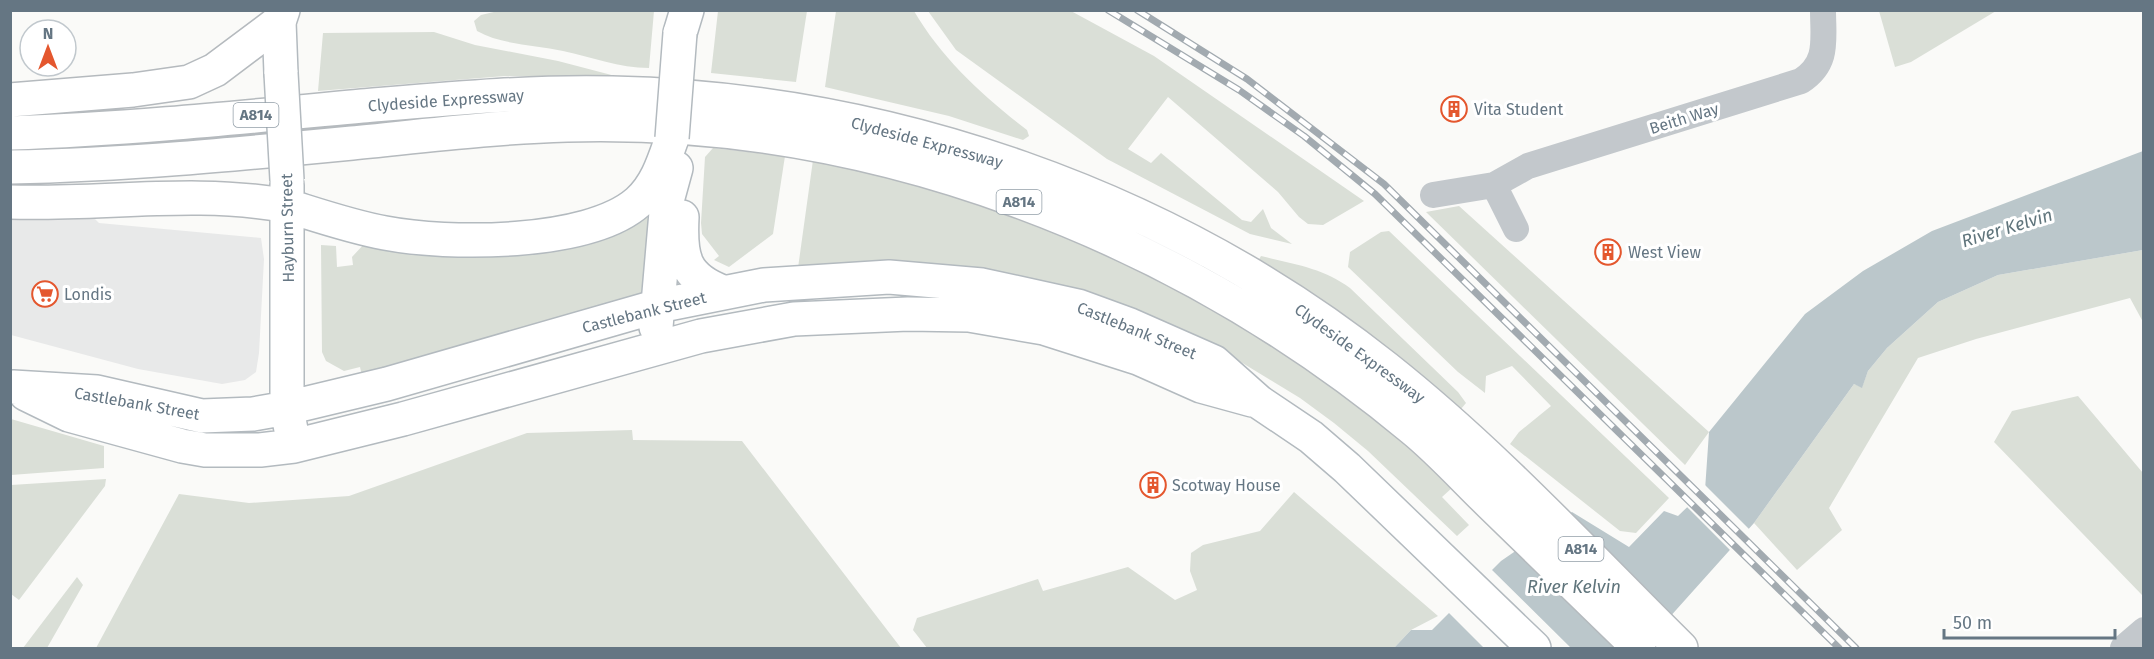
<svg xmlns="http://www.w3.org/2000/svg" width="2154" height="659" font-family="'Fira Sans',sans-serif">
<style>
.built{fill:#e8e9e9}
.green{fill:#dadfd7}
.water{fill:#bbc7cb}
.pier{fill:#fafaf8}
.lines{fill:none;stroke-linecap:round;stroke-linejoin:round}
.secondary-casing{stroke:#b3babf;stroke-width:36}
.primary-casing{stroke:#b5babe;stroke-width:36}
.street{stroke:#c3c8cc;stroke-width:26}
.secondary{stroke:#fff;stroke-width:33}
.primary{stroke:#fff;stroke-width:33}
.rail-casing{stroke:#a2aab0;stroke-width:7}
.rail{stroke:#fff;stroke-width:4.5;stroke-dasharray:14;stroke-linecap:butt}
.secondary-bridge-casing{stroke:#b3babf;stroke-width:36;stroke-linecap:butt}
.secondary-bridge{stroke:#fff;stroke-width:33}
.labels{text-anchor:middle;stroke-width:6;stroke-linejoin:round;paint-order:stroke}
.shield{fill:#fff;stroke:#939fa8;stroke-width:1.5}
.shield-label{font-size:15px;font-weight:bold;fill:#657683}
.street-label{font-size:16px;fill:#657683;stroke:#fff}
.poi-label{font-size:16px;fill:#657683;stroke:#fff;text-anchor:start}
.water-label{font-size:18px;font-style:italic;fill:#60757c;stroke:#fff}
</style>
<rect width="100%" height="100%" fill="#fafaf8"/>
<path class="built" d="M11,213L91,215L99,223L261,238L264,259L259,353L256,372L245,380L222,384L138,369L11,335Z"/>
<path class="green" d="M498,11H654L649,68C619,68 592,57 563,51C535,45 502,45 477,31L474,21L481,15Z
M718,11H807L796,82L711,73Z
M836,11H914C942,59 983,96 1027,130L1029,136L1023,140L949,116L825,87Z
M928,11H1071L1154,56L1364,201L1323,225L1308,224L1299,217L1278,192L1168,97L1128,149L1151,163L1161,153L1242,220L1251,222L1263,209L1271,228L1292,244L1250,234L1107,159L956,50Z
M1879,11V10L1996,11L1911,62L1895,67Z
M434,32L475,45L558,61L623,78L505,76L318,91L323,33Z
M713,148L785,156L773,234L729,267L714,260L719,256L702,234L701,223L705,157Z
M813,160L876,173L1052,227L1212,304L1380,419L1453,487L1442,497L1469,525L1457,536L1368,451L1334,423L1300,398L1226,353L798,268Z
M1459,206L1709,432L1685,465L1426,212Z
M645,216L652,222L646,297L362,376L360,367L344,371L326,361L322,352L321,245L336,246L337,267L353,265L352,257L365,243Z
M1389,231L1669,498L1636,533L1620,531L1510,444L1519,432L1551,406L1512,366L1486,376L1485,393L1458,372L1348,267L1350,252L1381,232Z
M2143,250V322L2130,298L1976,339L1918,358L1829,508L1842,530L1797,570L1754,523L1854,384L1862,387L1868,371L1887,348L1938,302L1998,275Z
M1261,256C1293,264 1324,268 1350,288L1458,392L1466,403L1461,409L1372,337L1258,261Z
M2078,396L2143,473L2142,595L1994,442L2012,411Z
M11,419L104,446V468L11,475Z
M632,430L633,440L742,441L901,648H96L179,494L249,503L349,496L527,433Z
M106,479L105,486L19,600L11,594V485Z
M1294,492L1438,616L1411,630L1394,648H927L913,630L917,618L1038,579L1043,591L1128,567L1175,600L1197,590L1190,571L1191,553L1203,545L1260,531Z
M77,577L83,585L47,648H23Z"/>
<path class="water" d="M2143,151V250L1998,275L1938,302L1887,348L1868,371L1862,388L1854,384L1754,523L1642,648H1394L1411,630H1432L1501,561L1572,512L1629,547L1664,511L1678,516L1705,490L1709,432L1805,314L1863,271L1932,231Z"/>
<path class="pier" d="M1703,483L1751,531L1732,552L1685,505L1702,489Z
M1490,568L1571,648H1484L1447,611Z"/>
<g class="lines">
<g class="secondary-casing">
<path id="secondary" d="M680,33L687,10
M281,73L279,22L283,10
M287,185V408L291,430
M288,206C320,216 352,227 385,233C447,245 588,246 638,202C657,185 664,161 672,138
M682,217C680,256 683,277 723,292
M656,327L667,201L676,168
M13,387L97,392L202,416L253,414L287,408L387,384L658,306L764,285L889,277L982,285L1078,306L1130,325L1214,362L1259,402L1311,437L1347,468L1534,648
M26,394L69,415L182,446L205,450H260L294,446L403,419L701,336L794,319L908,314L969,315L1044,328L1138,358L1201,386L1252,400"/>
</g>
<g class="primary-casing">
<path id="primary" d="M10,100L133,90L189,82L215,70L279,22
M10,133C128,129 245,117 362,106C445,99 529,91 612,93C888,99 1169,195 1386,368C1492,452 1585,553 1681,648
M10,167C124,165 238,154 352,143C423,136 495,127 567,125C874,116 1178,234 1413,429C1440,451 1465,479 1491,504C1540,552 1589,600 1639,648
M10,202C103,205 196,189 288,206"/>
</g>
<path class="street" d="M1494,185L1516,229
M1433,195L1494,185L1528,166L1801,81C1829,63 1823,40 1823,10
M2123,648L2144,630"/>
<use href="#secondary" class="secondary"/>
<use href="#primary" class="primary"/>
<g class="rail-casing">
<path id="rail" d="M1108,10L1239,90L1304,136L1375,194L1839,648
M1137,10L1247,79L1384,184L1856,648"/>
</g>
<use href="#rail" class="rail"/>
<g class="secondary-bridge-casing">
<path id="secondary-bridge" d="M281,73L287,180
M672,138L680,33"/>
</g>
<use href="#secondary-bridge" class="secondary-bridge"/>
</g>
<defs>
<g id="building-ring" transform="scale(1.35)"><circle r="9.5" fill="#fff" stroke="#e4572e" stroke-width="1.5"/><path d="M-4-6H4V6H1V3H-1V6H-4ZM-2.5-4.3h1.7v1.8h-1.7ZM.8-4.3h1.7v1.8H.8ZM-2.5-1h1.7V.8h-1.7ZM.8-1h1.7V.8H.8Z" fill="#e4572e"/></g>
<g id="supermarket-ring" transform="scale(1.35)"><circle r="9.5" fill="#fff" stroke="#e4572e" stroke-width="1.5"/><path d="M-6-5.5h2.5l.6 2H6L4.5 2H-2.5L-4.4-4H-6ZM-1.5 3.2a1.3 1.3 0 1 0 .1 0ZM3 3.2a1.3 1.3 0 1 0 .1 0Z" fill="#e4572e"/></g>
</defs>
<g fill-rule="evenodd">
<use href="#building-ring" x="1454" y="109"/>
<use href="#building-ring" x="1608" y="252"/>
<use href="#supermarket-ring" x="45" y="294"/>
<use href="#building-ring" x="1153" y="485"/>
</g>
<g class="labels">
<g class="shield">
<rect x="233.5" y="103" width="45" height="24" rx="4.5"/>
<rect x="996.5" y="190" width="45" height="24" rx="4.5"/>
<rect x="1558.5" y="537" width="45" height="24" rx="4.5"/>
</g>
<g class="shield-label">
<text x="256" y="120">A814</text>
<text x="1019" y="207">A814</text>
<text x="1581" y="554">A814</text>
</g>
<g class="street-label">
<text transform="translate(446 100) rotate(-4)" y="6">Clydeside Expressway</text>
<text transform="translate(1684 118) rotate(-17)" y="6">Beith Way</text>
<text transform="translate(927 142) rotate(15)" y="6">Clydeside Expressway</text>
<text transform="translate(287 228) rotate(-91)" y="6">Hayburn Street</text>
<text transform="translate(644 312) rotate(-14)" y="6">Castlebank Street</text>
<text transform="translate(1137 330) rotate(22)" y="6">Castlebank Street</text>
<text transform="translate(1360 353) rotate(36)" y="6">Clydeside Expressway</text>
<text transform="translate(137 403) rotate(10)" y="6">Castlebank Street</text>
</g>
<g class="poi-label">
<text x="1474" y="115">Vita Student</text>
<text x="1628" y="258">West View</text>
<text x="64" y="300">Londis</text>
<text x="1172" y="491">Scotway House</text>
</g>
<g class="water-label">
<text transform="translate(2007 228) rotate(-17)" y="6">River Kelvin</text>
<text x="1574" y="593">River Kelvin</text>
</g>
</g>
<rect width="2154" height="659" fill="none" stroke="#657683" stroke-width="24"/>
<g transform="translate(48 48)"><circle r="28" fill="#ffffff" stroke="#c1c8cd" stroke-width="1.5"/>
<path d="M0-4.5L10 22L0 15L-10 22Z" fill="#e4572e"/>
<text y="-9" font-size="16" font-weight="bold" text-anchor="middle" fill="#657683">N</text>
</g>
<path d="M1944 629v9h171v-9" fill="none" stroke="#657683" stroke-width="3"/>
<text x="1953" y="629" font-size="18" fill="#657683" stroke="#ffffff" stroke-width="4.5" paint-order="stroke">50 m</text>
</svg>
